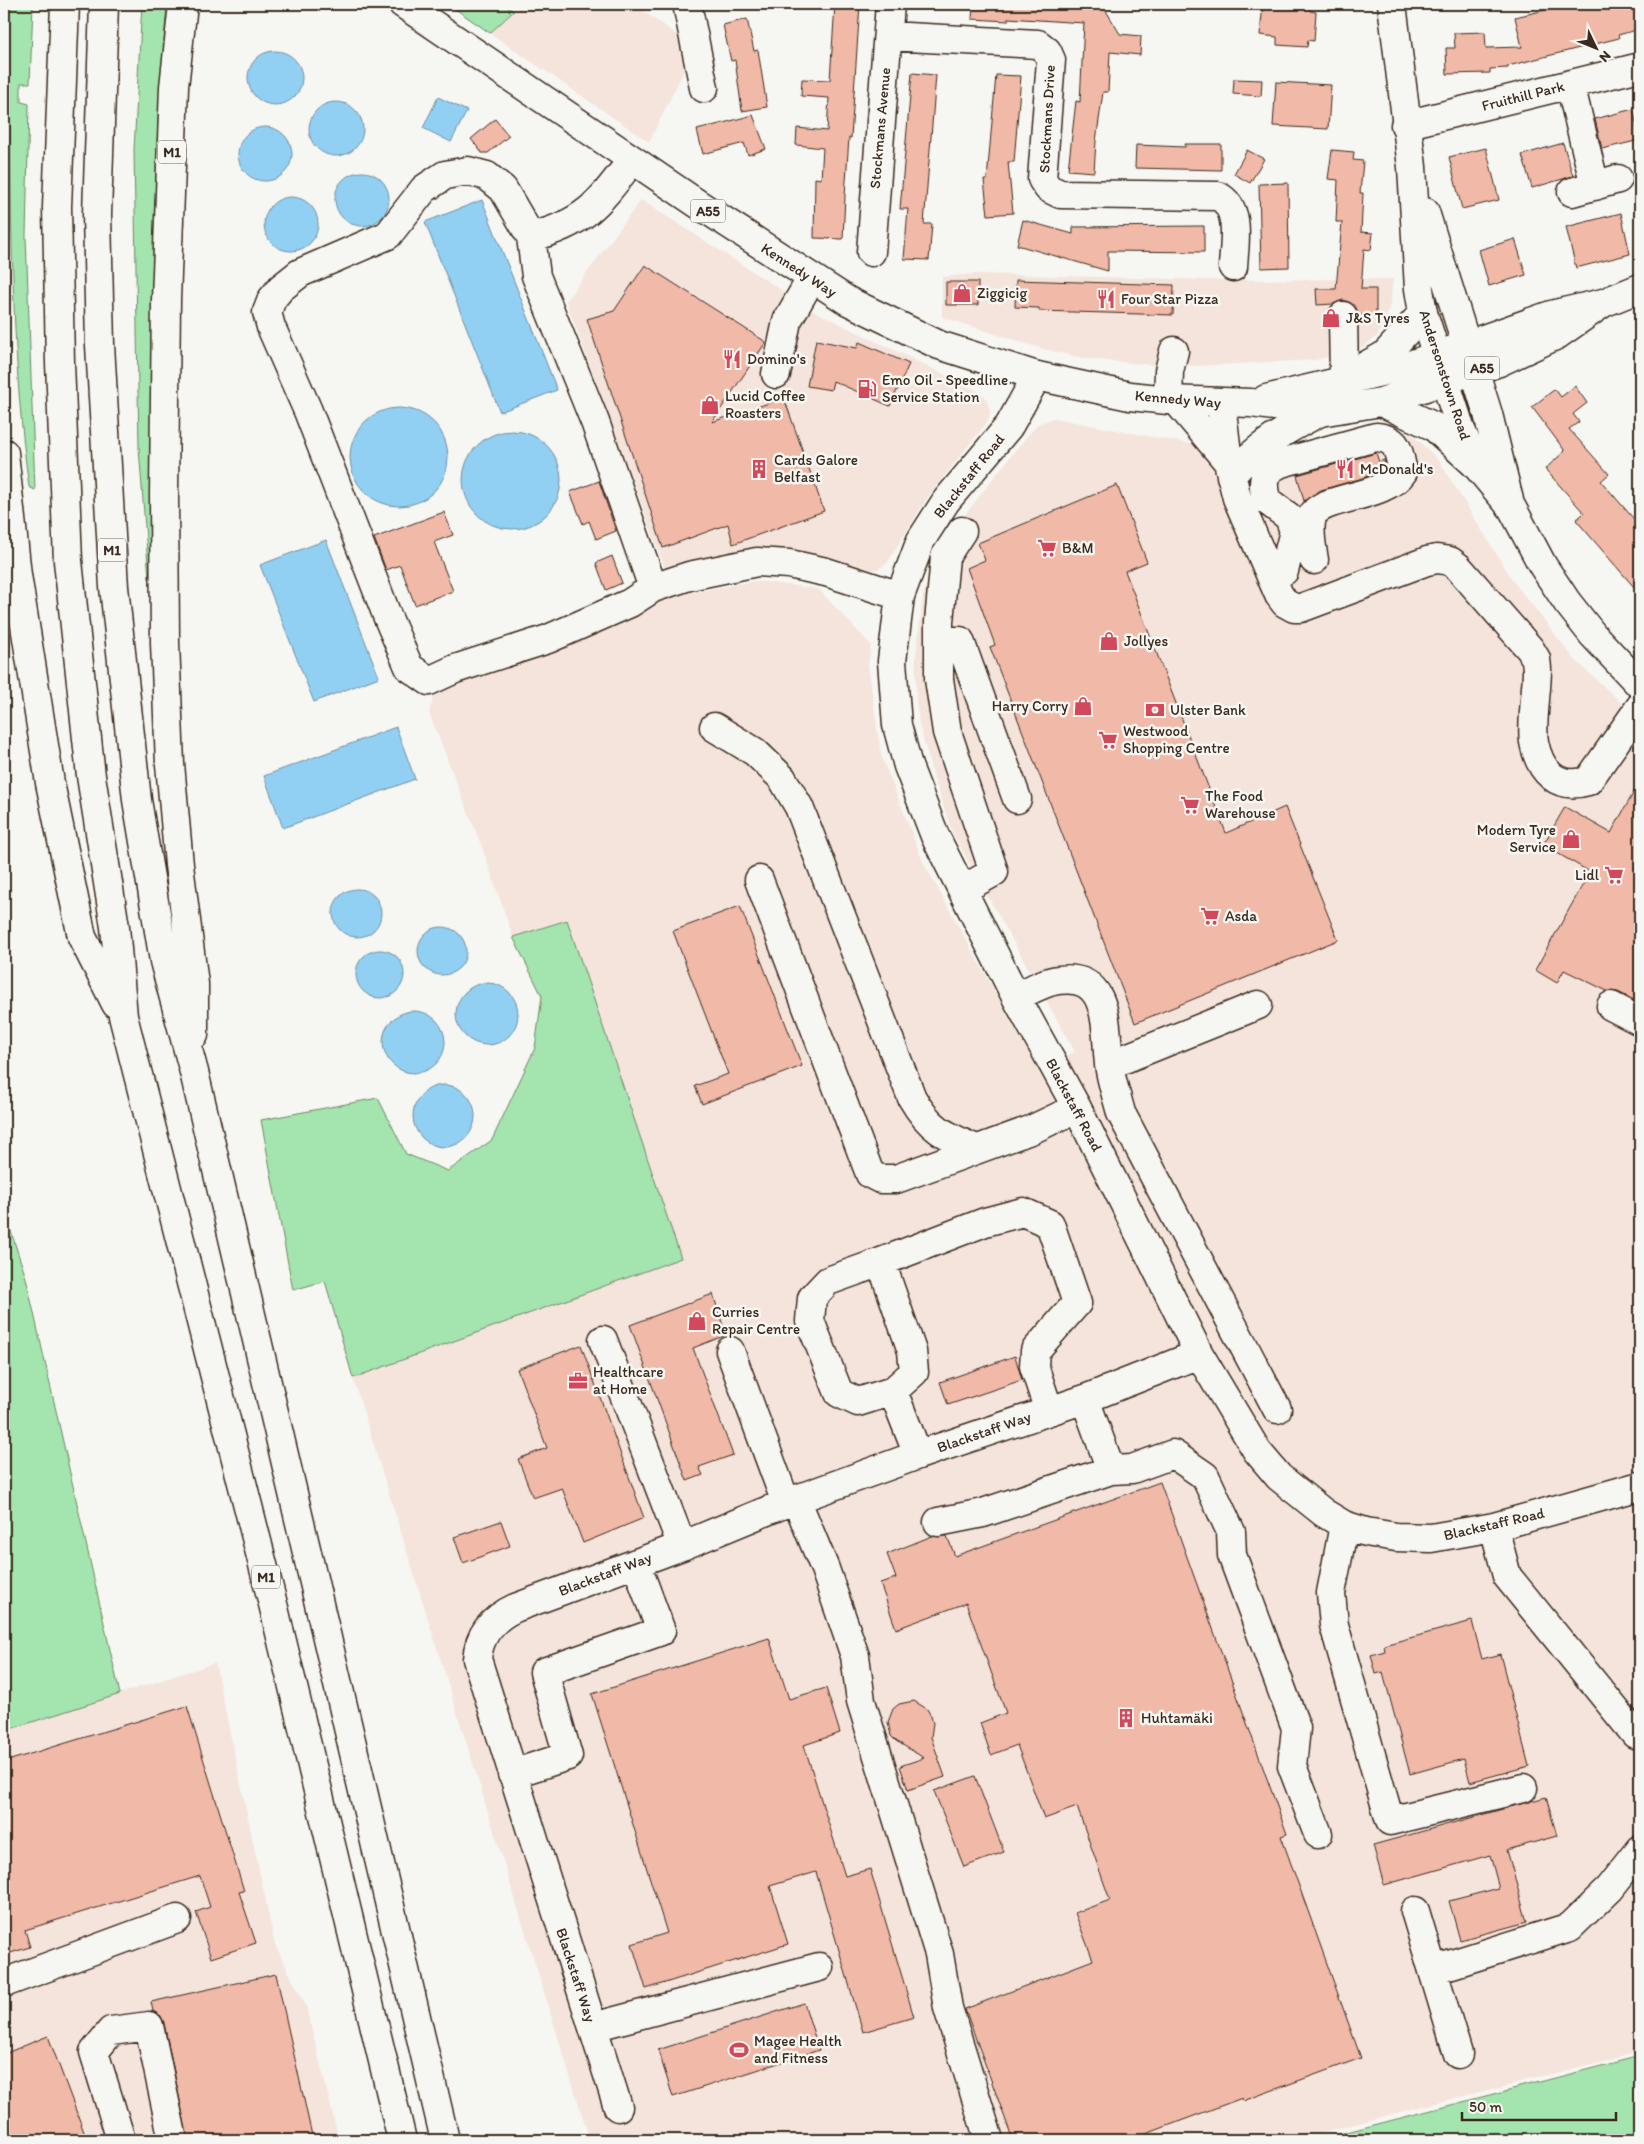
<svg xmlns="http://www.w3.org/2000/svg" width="1644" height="2144" font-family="Itim,sans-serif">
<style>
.built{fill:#f4e4dc}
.green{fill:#a4e4ae;stroke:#708766}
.water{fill:#92d0f3;stroke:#6f8e9e}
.building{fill:#f1b9a7;stroke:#3b2a1e}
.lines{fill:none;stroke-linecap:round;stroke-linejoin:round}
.minor-casing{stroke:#3b2a1e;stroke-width:31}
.major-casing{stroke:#3b2a1e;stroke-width:31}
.highway-casing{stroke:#3b2a1e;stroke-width:31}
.minor{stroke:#f6f6f2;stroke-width:28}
.major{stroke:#f6f6f2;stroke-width:28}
.highway{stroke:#f6f6f2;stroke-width:28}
.labels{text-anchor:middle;stroke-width:5;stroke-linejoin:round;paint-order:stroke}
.shield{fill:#f6f6f2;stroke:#73675e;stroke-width:1}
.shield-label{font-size:14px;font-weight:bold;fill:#3b2a1e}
.street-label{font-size:15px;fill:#3b2a1e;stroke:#f6f6f2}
.poi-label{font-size:15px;fill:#3b2a1e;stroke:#f6f6f2;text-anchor:start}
</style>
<rect width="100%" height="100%" fill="#f6f6f2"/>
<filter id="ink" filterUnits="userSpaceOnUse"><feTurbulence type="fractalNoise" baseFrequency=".02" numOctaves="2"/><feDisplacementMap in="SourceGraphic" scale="10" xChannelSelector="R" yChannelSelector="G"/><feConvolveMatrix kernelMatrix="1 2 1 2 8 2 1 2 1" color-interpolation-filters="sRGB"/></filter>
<g filter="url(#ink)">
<path class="built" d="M523,4H633L683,39L685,68L649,142L490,33Z
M641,200L814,311L978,391L986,398L990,412L988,421L927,498L887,563L878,569L864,572L668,576L566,301Z
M975,274L1216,280L1393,279L1390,305L1384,324L1377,336L1365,346L1354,351L1315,360L1195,366L1153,365L1088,359L1043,349L942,317V277Z
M1053,418L1269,459L1369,427H1394L1414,436L1439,461L1513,581L1575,660L1640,720V2052L1419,2107L1296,2140H590L353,1378L681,1258L566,920L513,937L482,847L429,713L435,693L455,681L677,595L756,581L818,589L871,645L868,665L881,755L923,862L1037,1068L1075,1052L953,834L934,778L919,724L916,699V657L923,596L932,567L946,539L1018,447L1038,424Z
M215,1663L275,1945L306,2006L339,2140H4V1731Z"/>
<path class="green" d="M4,4H33L30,83H21V102L29,104L26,236L35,490L29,487C13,371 12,253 10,136C9,92 4,48 4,4Z
M142,4H167L158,118L152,291L155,565L149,579L139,448L134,150Z
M448,4H501L514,11L490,33Z
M567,920L681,1258L353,1378L325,1281L293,1290L261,1120L378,1098L406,1154L448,1171L492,1140L535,1048L542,996L513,937Z
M4,1210L26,1278L120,1694L4,1731Z
M1640,2056V2140H1316Z"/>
<path class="water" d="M248 78a27 27 0 1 1 54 0a27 27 0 1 1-54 0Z
M438,97L467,111L451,142L423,128Z
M309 129a27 27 0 1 1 54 0a27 27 0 1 1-54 0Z
M238 154a27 27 0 1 1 54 0a27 27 0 1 1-54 0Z
M335 199a27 27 0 1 1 54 0a27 27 0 1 1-54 0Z
M264 224a27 27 0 1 1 54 0a27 27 0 1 1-54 0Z
M482,200L557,390L500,412L425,222Z
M350 457a49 49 0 1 1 98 0a49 49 0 1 1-98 0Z
M463 480a49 49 0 1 1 98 0a49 49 0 1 1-98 0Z
M326,540L379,677L314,702L260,565Z
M396,727L415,779L283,828L264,776Z
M333 913a24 24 0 1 1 48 0a24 24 0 1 1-48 0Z
M418 951a24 24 0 1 1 48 0a24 24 0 1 1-48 0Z
M356 974a24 24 0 1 1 48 0a24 24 0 1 1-48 0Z
M456 1014a31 31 0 1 1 62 0a31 31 0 1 1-62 0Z
M383 1042a31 31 0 1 1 62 0a31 31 0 1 1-62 0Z
M413 1116a31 31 0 1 1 62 0a31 31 0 1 1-62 0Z"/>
<path class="building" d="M835,4H860L851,138L849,137L845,196L843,239L814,238L815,178L821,179L823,148L796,145L797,128L827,131L829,98L801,96L802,79L830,80Z
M973,4H1102L1120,34L1141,36L1140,55L1110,52L1108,92H1103L1096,141L1094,172L1068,170L1076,101L1080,102L1084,23L1008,18V21L972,19Z
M1263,4L1310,5V11L1316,12L1314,41L1308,40L1307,47L1277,45V37L1260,35Z
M1572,4H1640V29L1618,35L1619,38L1508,66V68L1490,69V73L1447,74L1446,48H1455L1454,33L1485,32L1486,48L1522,47L1515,17Z
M747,19L754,51L758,50L767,107L742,111L735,60L731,61L723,25Z
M912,73L936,75L924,224H932L929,260L904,259L908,209H900Z
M996,75L1021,76L1014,162H1008L1013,213L988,215L984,180H987Z
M1234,79L1262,80L1261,96L1233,94Z
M1276,82L1331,85L1328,129L1273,126Z
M1633,109L1640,140L1602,149L1595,119Z
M753,115L766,149L748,155L744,143L703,154L697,130Z
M495,119L509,136L488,153H482L471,139Z
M1563,143L1573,176L1532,188L1522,155Z
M1185,144H1221V170L1135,168L1136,145L1185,147Z
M1486,148L1499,200L1462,209L1449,157Z
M1247,150L1264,159L1250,183L1234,174Z
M1332,150L1354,152L1353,160L1363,161L1360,193H1363L1361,232L1373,233L1371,250L1364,249L1361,289H1376V315H1358L1356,308L1351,303L1343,300L1333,304L1317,305L1316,289H1336L1342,222H1336L1338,180L1328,179Z
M1288,183L1289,267L1261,268L1259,184Z
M1621,213L1630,254L1576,268L1566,227Z
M1023,220L1073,234V227L1204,226V252L1108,251V271L1017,245Z
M1515,239L1526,275L1489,286L1479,250Z
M645,265L766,342L712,422L784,398L824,511L733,544L728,524L663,548L587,319L614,311Z
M1016,280L1174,285L1173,315L1039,311V308L1015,307Z
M946,282H978V305H946Z
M816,340L857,348L859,342L909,364L890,406L833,381L831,390L807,386Z
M1575,386L1587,403L1573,414L1579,422L1569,429L1609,474L1601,481L1640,526V594L1576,520L1584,513L1545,469L1565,451L1532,407L1555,389L1561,397Z
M1376,453L1379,462L1384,460L1385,468L1363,478L1321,490L1304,501L1297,475Z
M599,481L616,531L596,539L589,521L583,524L570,492Z
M1117,485L1147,562L1125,571L1226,833L1285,807L1338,940L1135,1023L990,647L995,645L967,568L985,560L978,543Z
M444,512L453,535L434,542L453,591L415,605L400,565L386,570L374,538Z
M612,556L622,583L606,590L596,563Z
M1640,781V989L1634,1000L1618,992L1607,991L1564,970L1557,983L1535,970L1590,872L1543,845L1565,807L1611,833Z
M740,906L802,1066L702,1104L695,1086L728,1074L673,931Z
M713,1294L726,1335L693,1348L733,1455L699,1467L703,1475L687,1481L630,1325Z
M581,1345L644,1518L583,1543L562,1488L533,1498L518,1459L547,1448L517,1369Z
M1015,1356L1022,1380L948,1405L940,1382Z
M1160,1482L1287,1834L1281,1836L1361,2058L1243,2101L1242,2098L1130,2140H1013L965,2009L1093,1960L1075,1913L1110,1900L1077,1807L1044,1819L1017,1745L991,1755L980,1723L1006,1713L966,1603L896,1629L880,1583L896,1578L887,1554L932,1536H947L955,1556Z
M501,1521L510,1546L463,1563L454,1537Z
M1472,1621L1482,1659L1500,1654L1529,1766L1470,1782L1464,1759L1410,1774L1383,1672L1376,1674L1371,1655L1385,1651L1384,1645Z
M769,1638L789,1699L826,1688L840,1733L804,1745L845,1876L870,1869L914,2017L863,2032L816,1872L770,1886L788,1944L646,1989L632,1944L667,1933L592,1694Z
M914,1701L927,1709L931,1716L933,1723L931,1737L945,1777L908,1790L900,1766L924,1758L896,1741L891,1736L888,1722L893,1709L899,1704Z
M187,1706L244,1891L239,1892L256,1943L211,1958L196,1912L210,1907L200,1876L25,1930L30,1947L4,1955V1762Z
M975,1776L1004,1852L964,1867L934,1791Z
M1546,1797L1557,1836L1507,1850L1527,1922L1460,1940L1449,1901L1499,1888L1490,1855L1384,1885L1373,1845Z
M276,1974L313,2140H188L164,2023L161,2016L153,2011L151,2002Z
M804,2003L819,2050L673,2097L658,2050Z
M48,2036L87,2140H4V2054Z"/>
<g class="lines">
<g class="minor-casing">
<path id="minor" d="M687,4L704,88
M888,36L1038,44L1047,51L1051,60L1042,179L1048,188L1060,194L1218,196C1242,208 1234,244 1233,267
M1570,84L1595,186
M1405,125L1640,67
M1572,192L1618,179
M531,237C586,223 599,203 632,160
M871,252L890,4
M1343,316L1344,379L1350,403
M776,374L787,321L811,279
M1037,376L1009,426L946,501L921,540L900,596L892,661L897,725L908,766L935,836L1016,997L1077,1108L1199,1354L1257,1451L1279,1477L1324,1513L1344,1525L1366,1532L1396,1537L1431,1538L1494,1527L1640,1486
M1168,400L1169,371L1174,351
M1176,400L1228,462
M1221,403L1228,462L1237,498L1279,595L1285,603L1294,608H1301L1427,561L1437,559L1450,561L1458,567L1530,649L1536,659L1537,669C1537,690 1531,723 1534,742C1540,772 1557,790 1588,781L1640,707
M1231,476C1256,446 1287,429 1320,412
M962,531L945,557L939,622V679L947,732L994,872L962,890
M1284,571L1294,531L1289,517L1266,500C1262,480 1262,472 1281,463L1376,437C1400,439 1398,452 1403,472C1385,499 1318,496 1312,517C1308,531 1312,546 1314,560
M653,588L595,422L536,276L531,237L503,189L487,176L468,171L445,175L424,189L388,235L300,273L281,288L272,299L267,312L271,327L308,411L388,618L409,667L429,681L455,669L548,639L630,603L653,588L689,576L757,562L789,564L826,572L900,596
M939,640L960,641L1017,799
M714,727L755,752L782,778L799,807L912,1098C930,1129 944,1135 976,1149
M759,880L870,1174L880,1179H896L1033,1129L1077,1108
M1016,997C1029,991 1045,981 1059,980C1111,973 1105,1029 1109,1064C1111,1081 1117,1097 1121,1113L1277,1409
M1611,1006L1640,1021
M1109,1065L1258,1005
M881,1262L828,1281L812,1298L810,1321L839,1393L858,1402L893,1391
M603,1340L682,1546
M730,1351L786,1503
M1085,1399L1111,1470L1132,1469L1173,1454L1205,1476L1231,1532L1232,1555L1296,1728L1292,1766L1318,1834
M918,1455L893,1391L914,1372L912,1351L881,1262L985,1222L1023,1212L1050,1224L1077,1303L1035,1351L1034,1366L1049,1411
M796,1499L825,1569L855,1656L861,1701L939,1954L948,2008L989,2140
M938,1522L983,1513L1111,1470
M1344,1525L1331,1593L1334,1625L1390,1821L1523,1788
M1494,1527L1507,1576L1635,1734
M512,1774L568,1756L544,1672L661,1631L636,1563
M1415,1911L1458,2054
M1433,1970L1570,1927L1610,1888L1640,1850
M4,1983L177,1919
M593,2027L819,1967
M618,2107L477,1659C479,1634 493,1618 515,1608L682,1546L786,1503L918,1455L1085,1399L1199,1354
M121,2140L94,2052L111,2031L149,2026L173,2140"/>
</g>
<g class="major-casing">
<path id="major" d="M1392,4L1412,167L1419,289L1423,313L1461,430L1476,465L1512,508L1543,566L1567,602L1593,635L1640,685
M1425,212L1488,414L1509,500"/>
</g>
<g class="highway-casing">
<path id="highway" d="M65,4L57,207L60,363L68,561L91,776L115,927L123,1016L274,1608L402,2140
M104,4L97,214L100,345L114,587L137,800L164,961L194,1072L445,2140
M183,4L174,87L166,300L164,495L165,643L170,764L179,865L194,984V1035
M403,4L698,204L848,301L939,345L1037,376L1130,396L1168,400L1251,403L1320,412L1381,402L1499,362L1557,335L1603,303
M1358,370L1385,355L1423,313
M1266,399L1410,365L1551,315L1603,303L1640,288
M1381,402L1433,426L1476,465
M4,453L17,575L50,783L82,937L116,1004"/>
</g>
<use href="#minor" class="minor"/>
<use href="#major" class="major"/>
<use href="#highway" class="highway"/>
</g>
</g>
<defs>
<g id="shop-bare" transform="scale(1.5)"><path d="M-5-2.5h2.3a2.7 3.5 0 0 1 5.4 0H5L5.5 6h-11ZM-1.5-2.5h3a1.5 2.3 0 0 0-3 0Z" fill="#d1495b" stroke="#f6f6f2" stroke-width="2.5" paint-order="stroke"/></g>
<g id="restaurant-bare" transform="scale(1.5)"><path d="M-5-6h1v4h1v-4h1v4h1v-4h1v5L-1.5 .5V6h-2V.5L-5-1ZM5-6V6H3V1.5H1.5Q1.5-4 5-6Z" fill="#d1495b" stroke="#f6f6f2" stroke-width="2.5" paint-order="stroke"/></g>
<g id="fuel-bare" transform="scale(1.5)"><path d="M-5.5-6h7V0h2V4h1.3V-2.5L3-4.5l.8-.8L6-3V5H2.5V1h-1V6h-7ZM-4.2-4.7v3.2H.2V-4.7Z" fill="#d1495b" stroke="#f6f6f2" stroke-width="2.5" paint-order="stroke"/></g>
<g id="building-bare" transform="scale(1.5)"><path d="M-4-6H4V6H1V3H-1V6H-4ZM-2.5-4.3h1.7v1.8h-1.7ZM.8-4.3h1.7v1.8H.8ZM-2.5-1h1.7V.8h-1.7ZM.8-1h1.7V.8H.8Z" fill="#d1495b" stroke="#f6f6f2" stroke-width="2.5" paint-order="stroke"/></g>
<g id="supermarket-bare" transform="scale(1.5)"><path d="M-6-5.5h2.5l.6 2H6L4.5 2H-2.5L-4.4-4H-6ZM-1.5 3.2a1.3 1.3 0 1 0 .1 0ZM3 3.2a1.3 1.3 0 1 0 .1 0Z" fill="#d1495b" stroke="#f6f6f2" stroke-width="2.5" paint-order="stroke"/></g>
<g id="bank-bare" transform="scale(1.5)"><path d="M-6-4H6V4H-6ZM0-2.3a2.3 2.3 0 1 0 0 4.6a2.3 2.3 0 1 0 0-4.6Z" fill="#d1495b" stroke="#f6f6f2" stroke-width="2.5" paint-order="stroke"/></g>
<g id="office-bare" transform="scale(1.5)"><path d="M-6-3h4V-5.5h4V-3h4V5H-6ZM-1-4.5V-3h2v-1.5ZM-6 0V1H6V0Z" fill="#d1495b" stroke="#f6f6f2" stroke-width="2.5" paint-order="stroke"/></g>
<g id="stadium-bare" transform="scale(1.5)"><path d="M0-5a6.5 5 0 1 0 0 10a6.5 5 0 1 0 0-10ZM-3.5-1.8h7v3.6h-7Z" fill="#d1495b" stroke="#f6f6f2" stroke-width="2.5" paint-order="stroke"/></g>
</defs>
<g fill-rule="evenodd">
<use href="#shop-bare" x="962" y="293"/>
<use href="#restaurant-bare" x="1106" y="299"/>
<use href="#shop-bare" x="1331" y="318"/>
<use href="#restaurant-bare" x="732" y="359"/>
<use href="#fuel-bare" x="867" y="389"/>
<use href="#shop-bare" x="710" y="405"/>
<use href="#building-bare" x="759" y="469"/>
<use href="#restaurant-bare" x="1345" y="469"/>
<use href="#supermarket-bare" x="1047" y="548"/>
<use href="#shop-bare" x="1109" y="641"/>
<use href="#shop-bare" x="1083" y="706"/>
<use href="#bank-bare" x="1155" y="710"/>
<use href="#supermarket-bare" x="1108" y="740"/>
<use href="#supermarket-bare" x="1190" y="805"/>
<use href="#shop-bare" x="1571" y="839"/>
<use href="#supermarket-bare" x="1614" y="875"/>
<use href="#supermarket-bare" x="1210" y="916"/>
<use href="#shop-bare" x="697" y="1321"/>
<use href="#office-bare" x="578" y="1381"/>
<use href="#building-bare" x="1126" y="1718"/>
<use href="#stadium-bare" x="739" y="2050"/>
</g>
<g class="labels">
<g class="shield">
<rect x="158" y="140.5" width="28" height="23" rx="4"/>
<rect x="690.5" y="199.5" width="35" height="23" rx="4"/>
<rect x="1464.5" y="356.5" width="35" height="23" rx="4"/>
<rect x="98" y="538.5" width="28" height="23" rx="4"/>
<rect x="252" y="1565.5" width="28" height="23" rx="4"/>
</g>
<g class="shield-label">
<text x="172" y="157">M1</text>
<text x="708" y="216">A55</text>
<text x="1482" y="373">A55</text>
<text x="112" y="555">M1</text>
<text x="266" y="1582">M1</text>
</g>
<g class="street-label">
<text transform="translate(1523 96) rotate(-14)" y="5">Fruithill Park</text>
<text transform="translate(1047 119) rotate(-87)" y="5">Stockmans Drive</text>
<text transform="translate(880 128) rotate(-85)" y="5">Stockmans Avenue</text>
<text transform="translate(799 270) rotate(33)" y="5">Kennedy Way</text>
<text transform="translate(1445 375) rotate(72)" y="5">Andersonstown Road</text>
<text transform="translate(1178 399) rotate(5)" y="5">Kennedy Way</text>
<text transform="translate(969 476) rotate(-51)" y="5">Blackstaff Road</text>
<text transform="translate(1074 1105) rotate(62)" y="5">Blackstaff Road</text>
<text transform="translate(984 1432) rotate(-19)" y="5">Blackstaff Way</text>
<text transform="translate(1494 1524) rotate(-13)" y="5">Blackstaff Road</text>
<text transform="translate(605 1574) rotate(-21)" y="5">Blackstaff Way</text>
<text transform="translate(576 1975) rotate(72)" y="5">Blackstaff Way</text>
</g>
<g class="poi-label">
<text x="977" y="298">Ziggicig</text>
<text x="1121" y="304">Four Star Pizza</text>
<text x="1346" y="323">J&amp;S Tyres</text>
<text x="747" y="364">Domino's</text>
<text x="882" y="385">Emo Oil - Speedline<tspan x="882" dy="17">Service Station</tspan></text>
<text x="725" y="401">Lucid Coffee<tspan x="725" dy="17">Roasters</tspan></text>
<text x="774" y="465">Cards Galore<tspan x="774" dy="17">Belfast</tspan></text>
<text x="1360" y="474">McDonald's</text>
<text x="1062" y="553">B&amp;M</text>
<text x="1124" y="646">Jollyes</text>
<text x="1068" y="711" text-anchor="end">Harry Corry</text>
<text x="1170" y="715">Ulster Bank</text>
<text x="1123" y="736">Westwood<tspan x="1123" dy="17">Shopping Centre</tspan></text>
<text x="1205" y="801">The Food<tspan x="1205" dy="17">Warehouse</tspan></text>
<text x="1556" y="835" text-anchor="end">Modern Tyre<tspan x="1556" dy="17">Service</tspan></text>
<text x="1599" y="880" text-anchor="end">Lidl</text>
<text x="1225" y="921">Asda</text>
<text x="712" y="1317">Curries<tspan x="712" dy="17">Repair Centre</tspan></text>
<text x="593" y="1377">Healthcare<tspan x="593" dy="17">at Home</tspan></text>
<text x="1141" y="1723">Huhtamäki</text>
<text x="754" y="2046">Magee Health<tspan x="754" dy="17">and Fitness</tspan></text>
</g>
</g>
<rect width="1644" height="2144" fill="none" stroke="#f6f6f2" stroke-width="20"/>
<rect x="10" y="10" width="1624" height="2124" fill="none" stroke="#3b2a1e" stroke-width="2" filter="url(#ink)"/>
<g transform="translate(1596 48) rotate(133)" stroke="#f6f6f2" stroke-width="4" paint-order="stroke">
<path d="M0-4L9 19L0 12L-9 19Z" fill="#3b2a1e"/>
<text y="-8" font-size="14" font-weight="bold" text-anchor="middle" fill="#3b2a1e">N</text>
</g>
<path d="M1462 2112v8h154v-8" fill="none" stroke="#3b2a1e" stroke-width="2.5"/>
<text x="1469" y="2112" font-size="15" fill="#3b2a1e" stroke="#f6f6f2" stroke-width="4" paint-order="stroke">50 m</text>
</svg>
